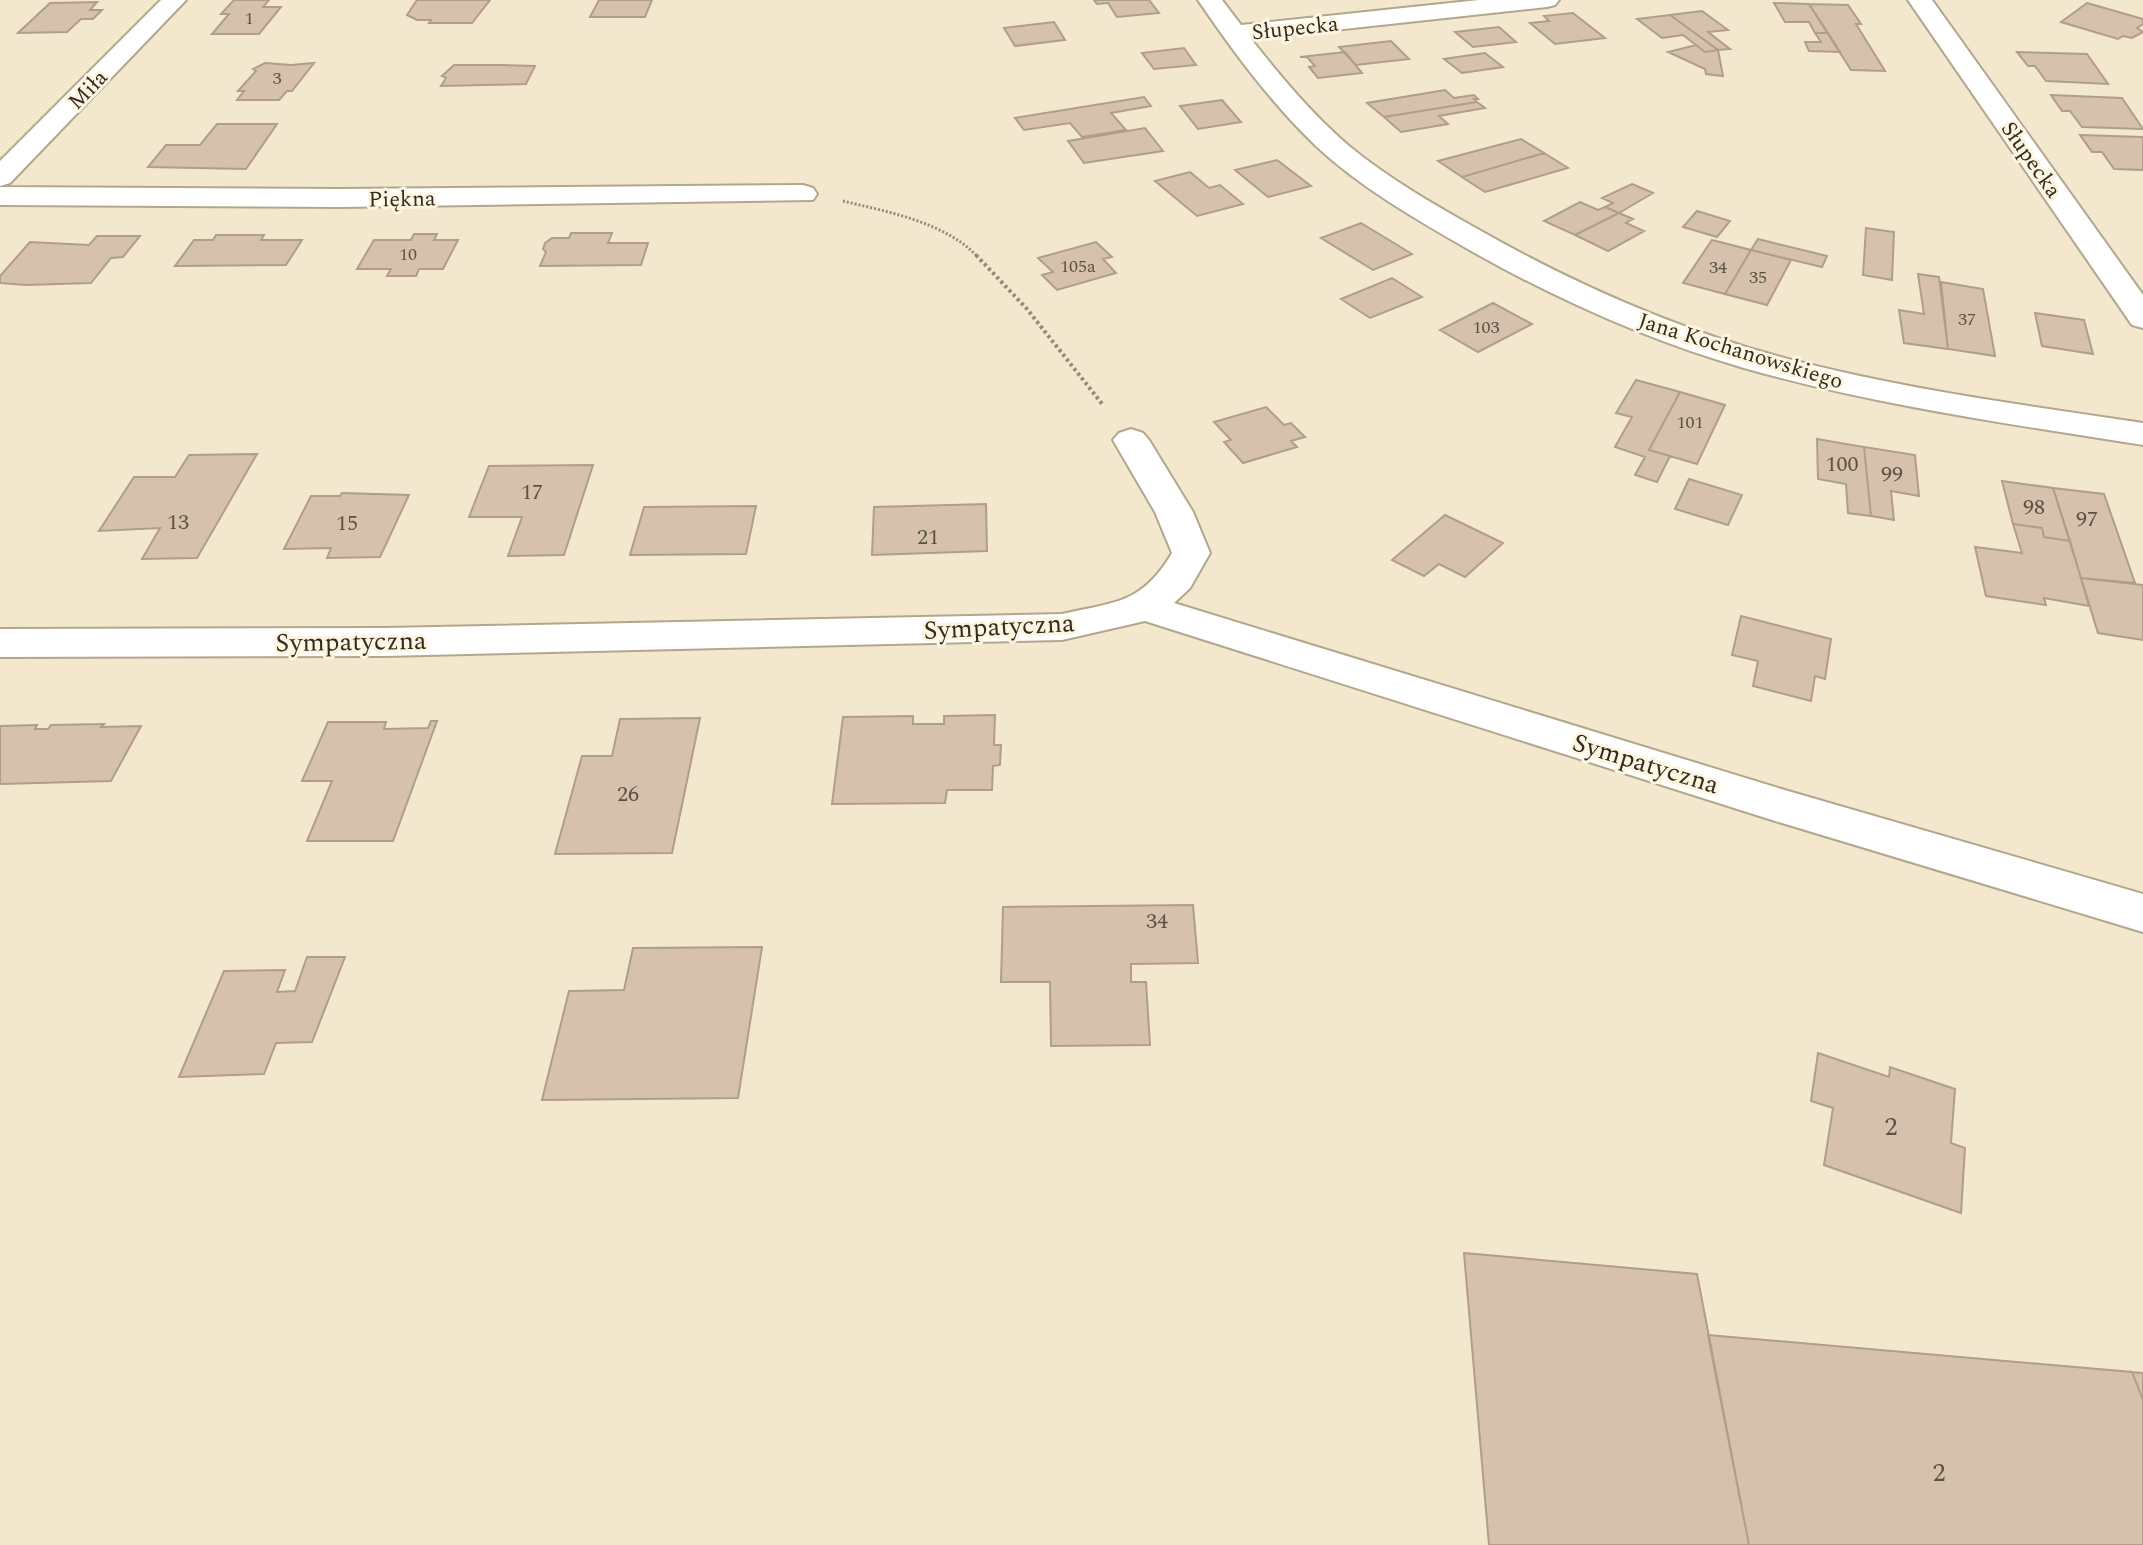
<svg xmlns="http://www.w3.org/2000/svg" width="2143" height="1545" font-family="Spectral,serif">
<style>
.building{fill:#d6c2ac;stroke:#b09e88;stroke-width:2}
.lines{fill:none;stroke-linecap:round;stroke-linejoin:round}
.minor-casing{stroke:#b2a78d;stroke-width:4}
.path-far1{stroke:#938b78;stroke-width:3;stroke-dasharray:2 2;stroke-linecap:butt}
.path{stroke:#938b78;stroke-width:4;stroke-dasharray:3 3;stroke-linecap:butt}
.minor{fill:#fff;fill-rule:evenodd}
.labels{text-anchor:middle;stroke-width:6;stroke-linejoin:round;paint-order:stroke}
.far-number-label{font-size:18px;fill:#5a5244}
.far-street-label{font-size:22px;fill:#302c21;stroke:#fef5e0}
.number-label{font-size:22px;fill:#5a5244}
.street-label{font-size:26px;fill:#302c21;stroke:#fef5e0}
.near-number-label{font-size:26px;fill:#5a5244}
</style>
<rect width="100%" height="100%" fill="#f3e8cd"/>
<path class="building" d="M234,0H269L263,7H281L259,34H212L229,14H221Z
M417,0H490L472,23H429L431,20H417L407,15Z
M599,0H652L645,17H590Z
M1094,0H1149L1159,13L1117,17L1108,3L1097,4Z
M97,2L90,10H102L93,19H81L67,32L18,33L50,3Z
M1774,3L1809,4L1828,33H1815L1809,22H1785Z
M2087,3L2143,19V24L2137,28L2143,32L2132,38L2123,36L2118,39L2061,22Z
M1809,4L1848,5L1861,24H1856L1885,71L1851,70Z
M1702,11L1728,30L1708,32L1730,49L1718,50L1670,15Z
M1573,13L1605,38L1555,44L1530,23L1549,21L1544,16Z
M1670,15L1718,50L1705,52L1683,35L1662,38L1637,19Z
M1054,22L1065,40L1015,46L1004,28Z
M1499,27L1516,42L1473,47L1455,32Z
M1815,33H1828L1840,52L1809,51L1805,42H1821Z
M1391,41L1409,59L1356,65L1339,47Z
M1696,45L1705,52L1718,50L1723,76L1706,74L1705,69L1668,52Z
M1184,48L1196,65L1154,69L1142,53Z
M1345,52L1362,73L1318,78L1309,67L1315,66L1307,57H1300Z
M2017,52L2087,54L2108,84L2046,81L2035,66H2028Z
M1485,53L1503,67L1462,73L1444,59Z
M265,63L291,65L314,63L292,91H287L279,100H237L244,91H238L256,71L253,69Z
M454,65H502L535,66L526,84L441,86L446,78L442,76Z
M1445,90L1454,98L1474,95L1478,99H1474L1477,102L1384,117L1367,103Z
M2051,95L2122,98L2143,129L2082,127L2070,111H2062Z
M1144,97L1151,106L1111,113L1126,130L1082,137L1070,123L1024,130L1015,118Z
M1222,100L1241,122L1198,129L1180,106Z
M1477,102L1485,108L1439,116L1448,124L1401,132L1384,117Z
M217,124H277L246,169L148,167L166,145H200Z
M1145,128L1163,151L1084,163L1068,141Z
M2080,135L2143,137V170L2114,169L2102,152H2092Z
M1521,139L1544,153L1462,177L1438,161Z
M1544,153L1568,168L1485,192L1462,177Z
M1277,160L1311,186L1268,197L1235,170Z
M1190,172L1209,188L1220,185L1243,204L1197,216L1155,181Z
M1632,184L1653,193L1619,213L1605,207L1613,203L1602,198Z
M1580,202L1598,210L1605,207L1619,213L1575,235L1544,221Z
M1697,211L1730,221L1717,237L1683,227Z
M1619,213L1633,219L1626,223L1644,231L1608,251L1575,235Z
M1361,223L1412,254L1373,270L1321,238Z
M1866,228L1894,232L1892,280L1863,275Z
M571,233H612L608,243H648L641,265L540,266L546,252L543,249L545,243L552,238H569Z
M414,234H437L434,240H458L443,269H419L416,276H387L391,269H357L374,240H411Z
M216,235H264L261,240H302L286,265L175,266L194,240H213Z
M97,236H140L123,257L111,258L91,283L26,285L0,283V276L30,242L89,245Z
M1758,239L1827,256L1822,267L1751,250Z
M1712,240L1751,250L1725,294L1683,283Z
M1096,242L1112,257L1103,259L1116,273L1057,290L1042,275L1053,272L1038,258Z
M1751,250L1791,260L1767,305L1725,294Z
M1918,274L1939,277L1948,349L1904,343L1899,310L1924,314Z
M1392,278L1422,297L1370,318L1341,299Z
M1941,282L1983,289L1995,356L1948,349Z
M1493,303L1532,324L1478,352L1440,330Z
M2035,313L2084,320L2093,354L2042,346Z
M1636,380L1680,392L1649,450L1670,456L1657,482L1635,475L1645,457L1615,447L1632,417L1616,413Z
M1680,392L1725,405L1697,464L1649,450Z
M1266,407L1284,425L1291,423L1305,437L1291,441L1297,447L1243,463L1224,442L1231,440L1214,422Z
M1817,439L1864,447L1871,516L1848,513L1846,484L1818,479Z
M1864,447L1915,455L1919,496L1891,491L1894,520L1871,516Z
M257,454L197,558L142,559L160,528L99,531L134,477H175L189,455Z
M593,465L564,555L508,556L522,517H469L489,466Z
M1689,479L1742,495L1728,525L1675,509Z
M2002,481L2053,488L2070,541L2044,537L2042,528L2013,524Z
M2053,488L2104,494L2135,583L2081,578Z
M342,493L409,495L380,557L327,558L331,548L284,549L311,496H340Z
M986,504L987,551L872,555L874,507Z
M756,506L746,554L630,555L644,507Z
M1445,515L1503,543L1465,577L1439,564L1424,576L1392,560Z
M2013,524L2042,528L2044,537L2070,541L2089,606L2044,598L2046,605L1986,596L1975,547L2022,553Z
M2081,578L2143,585V640L2098,633Z
M1741,616L1831,639L1825,679L1815,676L1811,701L1753,686L1758,661L1732,655Z
M995,715L994,745H1001L1000,765L993,766L992,790H947L945,803L832,804L843,717L913,716V724H944V716Z
M700,718L672,853L555,854L582,756H612L620,719Z
M431,721H437L393,841H307L332,781H302L328,722H386L384,729L428,728Z
M104,724L101,727L141,726L111,781L0,784V726L37,725L35,729H48L51,725Z
M1193,905L1198,963L1131,964V982H1146L1150,1045L1051,1046L1050,982H1001L1003,907Z
M762,947L738,1098L542,1100L569,991L624,990L633,948Z
M307,957H345L312,1042L276,1043L264,1074L179,1077L224,971L285,970L277,992L295,991Z
M1818,1053L1889,1077L1890,1067L1955,1089L1951,1143L1965,1148L1961,1213L1824,1165L1833,1108L1811,1101Z
M1464,1253L1697,1274L1749,1545H1489Z
M1708,1335L2132,1372L2143,1400V1545H1749Z
M2132,1372L2143,1373V1400Z"/>
<g class="lines">
<g class="minor-casing">
<path id="minor" d="M161,0H186L10,183L0,186V161Z
M1198,0H1222L1241,25L1479,0H1559L1555,5L1547,7L1251,39C1281,77 1312,114 1349,146C1389,179 1435,205 1481,231C1582,288 1690,335 1804,363C1915,391 2030,406 2143,423V445C2010,424 1874,405 1744,368C1647,340 1554,298 1466,248C1414,218 1360,187 1316,146C1271,103 1233,51 1198,0Z
M1908,0H1932L2143,295V328L2132,325Z
M803,185L813,188L817,194L813,200L340,207L0,205V187L340,189Z
M1131,429L1143,433L1149,440L1193,512L1210,553L1190,588L1174,603L1788,791L2143,894V932L1772,820L1145,621L1062,640L385,656L0,657V629L385,628L1062,614C1115,602 1142,604 1172,553L1155,512L1113,440L1119,433Z"/>
</g>
<path class="path-far1" d="M843,201C888,212 945,222 978,257"/>
<path class="path" d="M976,255L1027,309L1103,405"/>
<use href="#minor" class="minor"/>
</g>
<g class="labels">
<g class="far-number-label">
<text x="249" y="24">1</text>
<text x="277" y="84">3</text>
<text x="408" y="260">10</text>
<text x="1078" y="272">105a</text>
<text x="1718" y="273">34</text>
<text x="1758" y="283">35</text>
<text x="1967" y="325">37</text>
<text x="1486" y="333">103</text>
<text x="1690" y="428">101</text>
</g>
<g class="far-street-label">
<text transform="translate(1295 27) rotate(-6)" y="8">Słupecka</text>
<text transform="translate(87 89) rotate(-46)" y="8">Miła</text>
<text transform="translate(2032 159) rotate(55)" y="8">Słupecka</text>
<text transform="translate(402 198) rotate(-1)" y="8">Piękna</text>
<text transform="translate(1741 350) rotate(17)" y="8">Jana Kochanowskiego</text>
</g>
<g class="number-label">
<text x="1842" y="471">100</text>
<text x="1892" y="481">99</text>
<text x="532" y="499">17</text>
<text x="2034" y="514">98</text>
<text x="2087" y="526">97</text>
<text x="178" y="529">13</text>
<text x="347" y="530">15</text>
<text x="928" y="544">21</text>
<text x="628" y="801">26</text>
<text x="1157" y="928">34</text>
</g>
<g class="street-label">
<text transform="translate(999 626) rotate(-3)" y="9">Sympatyczna</text>
<text transform="translate(351 641) rotate(-1)" y="9">Sympatyczna</text>
<text transform="translate(1646 763) rotate(17)" y="9">Sympatyczna</text>
</g>
<g class="near-number-label">
<text x="1891" y="1135">2</text>
<text x="1939" y="1481">2</text>
</g>
</g>
</svg>
